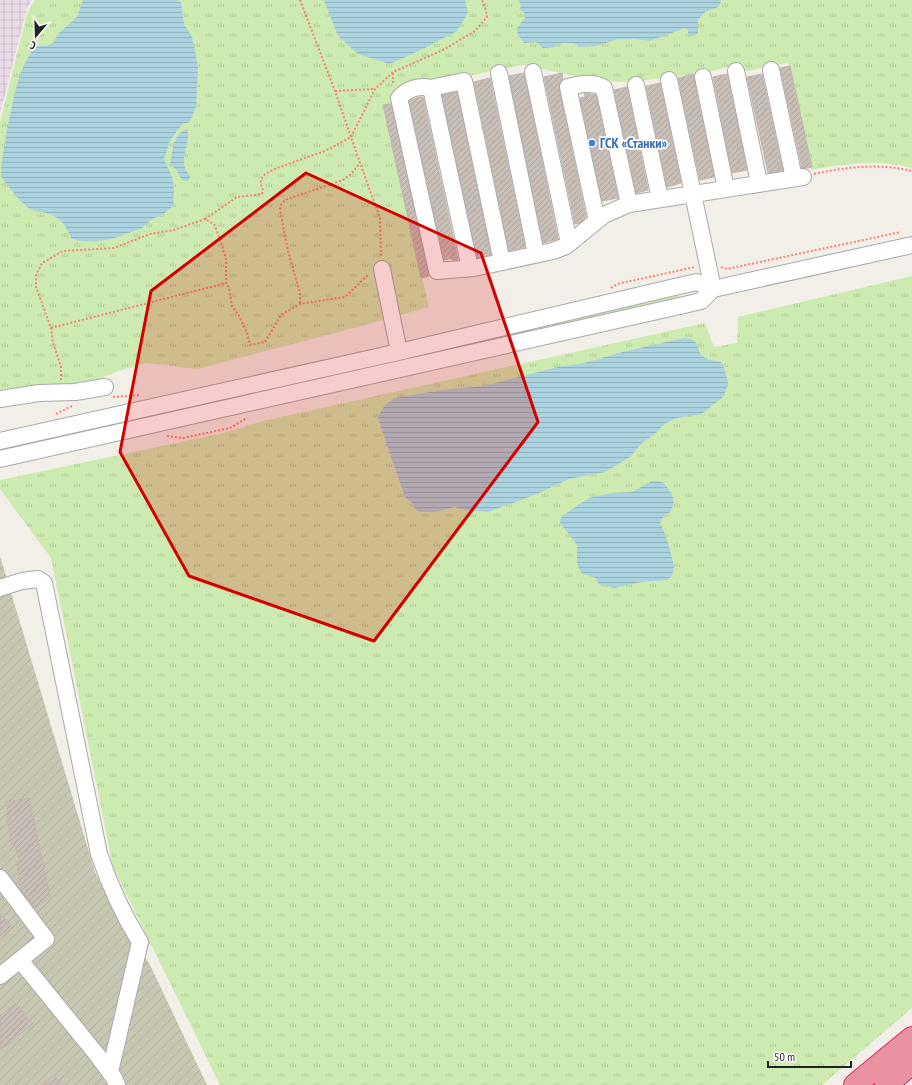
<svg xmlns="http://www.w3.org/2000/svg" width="912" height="1085" font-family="'PT Sans Narrow',sans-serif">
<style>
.industrial{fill:url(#industrial-grid)}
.construction{fill:url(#construction-furrows)}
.grass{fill:url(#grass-tufts)}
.water{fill:url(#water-rules)}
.building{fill:url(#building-hatch);stroke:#c4b6ab}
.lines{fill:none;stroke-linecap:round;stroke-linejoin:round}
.minor-casing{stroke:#a9a9a9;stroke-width:18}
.highway-casing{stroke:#dc2a67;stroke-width:24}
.path{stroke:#fa8072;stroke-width:2;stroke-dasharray:2 2;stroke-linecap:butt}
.minor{stroke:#fff;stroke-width:16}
.highway{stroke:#e892a2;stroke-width:22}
.marked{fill:#d40000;fill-opacity:0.2;stroke:#d40000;stroke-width:3;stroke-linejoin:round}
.shop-dot{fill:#3f7fe0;stroke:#fff;stroke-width:1.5}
.labels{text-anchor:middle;stroke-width:3.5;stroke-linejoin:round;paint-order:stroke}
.shop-label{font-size:14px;font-weight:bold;fill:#366cbe;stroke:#fff;text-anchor:start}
</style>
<defs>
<pattern id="industrial-grid" width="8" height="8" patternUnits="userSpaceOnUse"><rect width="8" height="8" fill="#ebdbe8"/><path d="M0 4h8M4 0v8" fill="none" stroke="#c9bcc7"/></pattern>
<pattern id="construction-furrows" width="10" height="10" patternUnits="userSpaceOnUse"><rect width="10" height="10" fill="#c7c7b4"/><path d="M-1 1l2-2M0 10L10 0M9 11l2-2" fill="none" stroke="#abab9a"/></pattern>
<pattern id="grass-tufts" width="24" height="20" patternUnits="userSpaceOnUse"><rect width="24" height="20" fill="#cdebb0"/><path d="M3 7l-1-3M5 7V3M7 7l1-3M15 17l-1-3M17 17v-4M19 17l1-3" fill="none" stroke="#b0c997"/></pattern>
<pattern id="water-rules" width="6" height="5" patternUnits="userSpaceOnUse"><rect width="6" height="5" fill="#aad3df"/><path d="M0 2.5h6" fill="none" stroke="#92b5bf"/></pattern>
<pattern id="building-hatch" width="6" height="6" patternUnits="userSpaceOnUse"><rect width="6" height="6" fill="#c7bfb8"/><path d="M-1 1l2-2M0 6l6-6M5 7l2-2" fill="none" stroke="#aba49e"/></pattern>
</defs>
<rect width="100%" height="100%" fill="#f2efe9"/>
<path class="industrial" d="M0,0H32L27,8L0,114Z"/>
<path class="construction" d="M0,556L95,872L121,926L138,924L151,939L145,957L150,965L207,1085H0Z"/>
<path class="grass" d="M35,0H912V168C878,159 845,164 811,170L788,63L747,71L736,65L704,73L629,82L599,81L523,65L394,91L395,105L383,108L429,307L354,328L197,369L146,363L116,372L76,388L0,395V122L27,13Z
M912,276V1008L822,1085H220L113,867L51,558L0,489V480L224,433L263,421L705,323L714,347L737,343L738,317Z
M678,294L679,300L0,452V446Z"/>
<path class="water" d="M83,0H177L181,2L184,24L192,37L198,67L196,107L190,122L182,124L170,141L164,159C174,180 175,182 173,206L162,215L152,219L142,228L118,237L96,242L80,241L71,238C67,228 62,219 52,215C41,210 35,214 24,204C19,200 4,181 1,176C0,161 14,92 20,75C23,67 30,52 36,46H46L53,43L59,33L77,17Z
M324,0H465L468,13L457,31L423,49L390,64L358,54L338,36Z
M519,0H721C720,10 712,8 705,12C703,14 700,18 698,20V33L693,36L688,34V30L685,28L650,41L636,39H618L597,46L580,47L573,43H562L554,47L543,48L536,42L524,43L518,35L517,28L525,18L524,12L519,10L521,6Z
M187,129C191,138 181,156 185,168C186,171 189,174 190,177L188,181L182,180L175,168L170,164C173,152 172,134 187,129Z
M684,338C702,339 694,350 704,357C708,360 716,361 721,362L725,370L728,383L724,396L702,414L677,418L664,424L656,433L642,443L630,457L605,472L569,479L537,494L488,512L465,510L455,507L435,512H421L416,510L412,503L405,497L382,431L378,417L385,405L395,398L441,390L484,386L558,367L584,363L626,351Z
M652,481H659L664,483L672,494L674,501L671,512L666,514L660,521L669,546L674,566L672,576L667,580L641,582L614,588L599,584L594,577L581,573L577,563V545L561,524L560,520L562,516L589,498L610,493L632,492Z"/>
<path class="building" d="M790,66L812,167L807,168H802L780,68Z
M524,73L558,239L543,243L509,76Z
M562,73L563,79L559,84V89L586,217L580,223L575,224L544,77Z
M694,74V79L714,177L700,180L678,78Z
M727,74L747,170L732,173L713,77Z
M762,74L783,171L768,173L747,77Z
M490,78L525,247L509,251L474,82Z
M660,83L681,183L667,187L646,86Z
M627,87L648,190L636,193L614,90Z
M457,92L491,255L477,258L442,95Z
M584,93L596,95L618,198L602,201L580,98L585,97Z
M419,97H423L458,260H452V258L444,260L409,101Z
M391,104L429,276L421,278L383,105Z
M29,798L50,897L35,908L21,890L16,862L19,861L15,844L12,845L6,814L8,813L6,802Z
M0,913L11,926L0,936Z
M16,1003L33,1024L0,1050V1016Z
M54,1075L62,1085H42Z"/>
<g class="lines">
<g class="minor-casing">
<path id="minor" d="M771,70L794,178
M736,71L759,183
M533,72L569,243
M499,73L536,254
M703,77L726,189
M669,80L713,289
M636,85L660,199
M431,88L464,81L502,262
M597,221L568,87C581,84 592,81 604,88L629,204
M470,268L431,88C419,85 407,89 399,98L437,271L474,268L553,251L566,246L604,215L629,204L803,177
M382,269L399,352
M0,399L39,393L75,392L105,387
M0,441L399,352L679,286L697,282L713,289
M0,459L684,305L701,301L713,289L912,245
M0,588L22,581L38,579L44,583L99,854C110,886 122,913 140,942L110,1072
M0,878L46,939L0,976
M20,960L98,1056L114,1078L117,1085"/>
</g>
<g class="highway-casing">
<path id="highway" d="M855,1085L912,1038
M886,1085L912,1063"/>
</g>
<path class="path" d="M300,0L335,91L360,163L380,218L381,256
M393,73V84
M335,91L375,89
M814,174C846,167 880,163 912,171
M205,219L237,197L262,194L263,190L261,185V179L265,174L277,168L325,151L351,137L375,89L393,72L443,50L475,31L487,17L485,7L482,0
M721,267L727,269L901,232
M611,288L617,284L695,267
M300,303V293L288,251L280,210L281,205L285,200L343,180L351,174L360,163
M51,328L226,283
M61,380V366L53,343L51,328L36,287V275L42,263L63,251L114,248L150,234L174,230L205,219L214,224L220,239L226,259V283L229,288L232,306L239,316L247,333L250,345L265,342L281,315L300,304L345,297L369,274
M113,397L141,395
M56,414L72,406
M167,436L183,438L230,428L247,418"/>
<use href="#minor" class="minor"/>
<use href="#highway" class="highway"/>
</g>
<path class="marked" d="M306,173L481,253L538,422L374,641L189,576L120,452L151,291Z"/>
<circle class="shop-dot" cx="592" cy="143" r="4"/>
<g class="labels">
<g class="shop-label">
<text x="600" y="148">ГСК «Станки»</text>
</g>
</g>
<g transform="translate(36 36) rotate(199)" stroke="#ffffff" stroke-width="3" paint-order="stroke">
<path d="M0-3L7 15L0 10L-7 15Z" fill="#222222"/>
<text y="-6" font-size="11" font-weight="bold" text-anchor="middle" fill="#222222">С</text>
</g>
<path d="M768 1061v6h83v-6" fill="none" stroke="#222222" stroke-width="2"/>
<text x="774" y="1061" font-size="12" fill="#222222" stroke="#ffffff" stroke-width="3" paint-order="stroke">50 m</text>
</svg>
